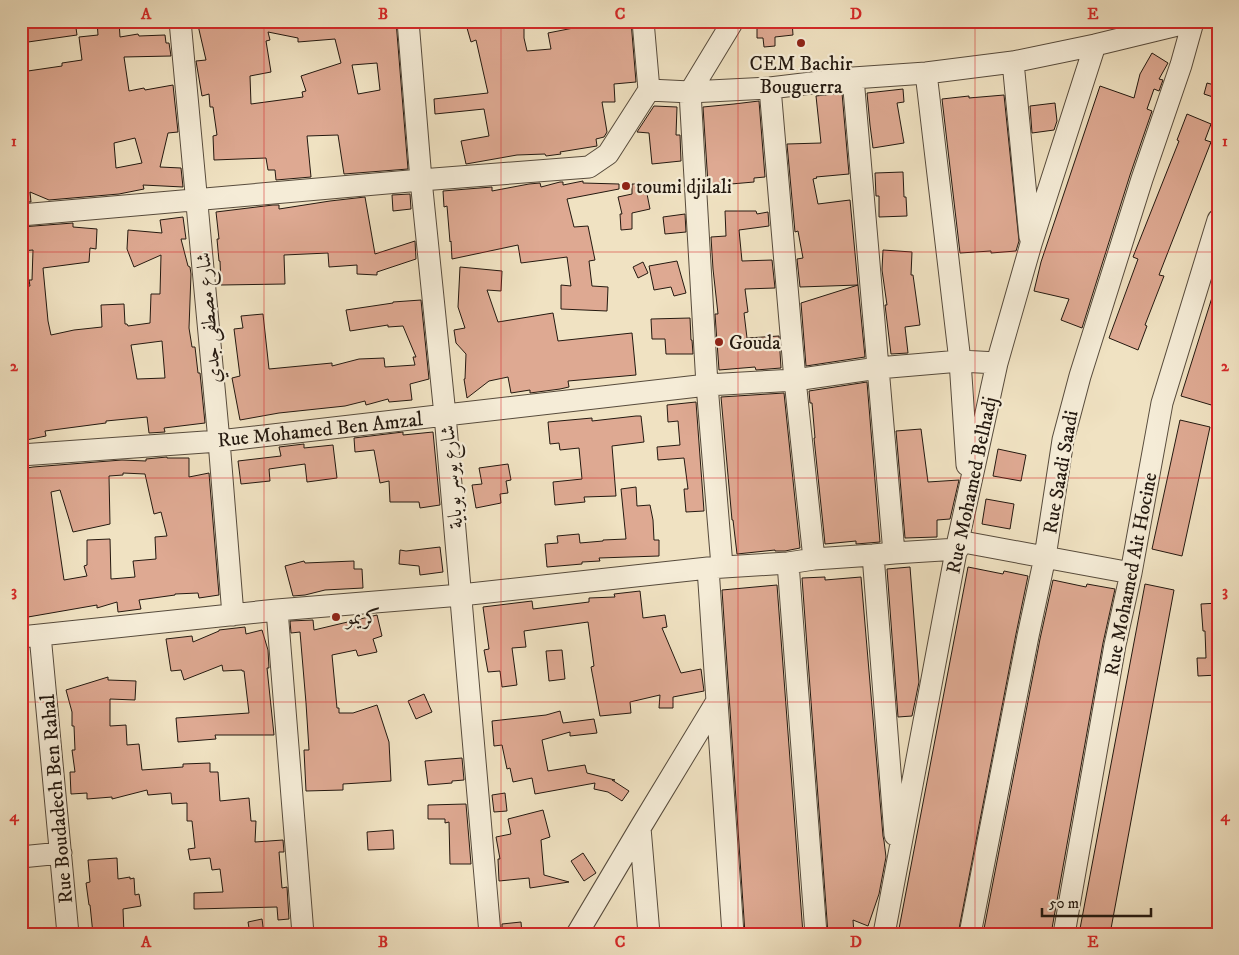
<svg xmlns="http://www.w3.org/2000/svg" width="1239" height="955" font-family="'IM FELL DW Pica',Amiri,serif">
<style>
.building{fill:#dea992;stroke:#241910;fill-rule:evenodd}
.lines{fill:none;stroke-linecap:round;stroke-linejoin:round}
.minor-casing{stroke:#574b3c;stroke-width:23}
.minor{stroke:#f5ecd7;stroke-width:21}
.grid{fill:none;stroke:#d62828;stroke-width:1;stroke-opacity:0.55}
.poi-dot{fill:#8f2418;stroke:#f5ecd7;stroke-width:2}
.labels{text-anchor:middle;stroke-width:4.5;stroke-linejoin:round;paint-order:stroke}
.poi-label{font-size:20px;fill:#241910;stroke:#f5ecd7;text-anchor:start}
.street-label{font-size:20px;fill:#241910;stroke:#f5ecd7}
.neatline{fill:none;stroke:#d62828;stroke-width:2}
.grid-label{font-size:16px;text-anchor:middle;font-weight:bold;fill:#d62828}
</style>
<rect width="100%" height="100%" fill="#f0e2c2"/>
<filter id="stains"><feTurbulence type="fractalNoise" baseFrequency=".004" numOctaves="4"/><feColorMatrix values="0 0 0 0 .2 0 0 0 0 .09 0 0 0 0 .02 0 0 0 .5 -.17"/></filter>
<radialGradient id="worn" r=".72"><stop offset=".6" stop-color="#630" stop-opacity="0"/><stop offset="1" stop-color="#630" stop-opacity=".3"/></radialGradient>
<path class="building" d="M21,21H75L77,35L21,43Z
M97,21H119L120,37L138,34L139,36L165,35L166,43H169L171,56L124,57L129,91L144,88L145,90L173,85L178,132L168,133L160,167L181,168L183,187L143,185L144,189L119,194L49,200L30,192L31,202H21V72L62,66V63L82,60L79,37L98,35ZM135,138L142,163L116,168L114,143Z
M197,21H396L408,169L344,174L338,135L307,136L311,177L276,180L275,170H268L266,158L214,160L213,136L217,135L213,107H210L209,94L202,96L196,61L206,60ZM268,32L298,38V42L335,39L341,63L301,76L306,91L302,92L303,97L251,104L250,76L271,72L266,41L270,40ZM377,63L380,90L358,94L352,65Z
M465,21H524V38L527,51L551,49L548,33L609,21H631L636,82L614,84L615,102H602L607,132L604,137L596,139L597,146L560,152L561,154L546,156L545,154L517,155L466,164L461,141L489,136L484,109L435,114L434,99L488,93L476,40L471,42Z
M757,21H792L793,35L775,37V46L764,47L763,38H757Z
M1152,53L1168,63L1159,79L1163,80L1159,91L1154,89L1147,109L1152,111L1130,175L1082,328L1061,320L1069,299L1034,291L1041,262L1100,86L1134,98L1140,74Z
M1207,83L1218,86L1216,98L1204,94Z
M903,89L904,102L897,103L904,143L873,148L870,125L867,93Z
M842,93L849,174L816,177L817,178L813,179L818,204L850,200L858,285L800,287L797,259L803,258L798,231L795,232L787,144L821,143L816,96Z
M1004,95L1019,241L1016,251L991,253V251L960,253L942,99L969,96V98Z
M759,101L765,177L754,178V182L731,184H708L703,107L734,104Z
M1055,103L1057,121L1054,130L1032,133L1030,106Z
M654,106L677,107L676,135H680L681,161L652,164L649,133L637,132Z
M1187,114L1211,124L1205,140L1211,142L1159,275L1164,276L1145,325L1147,326L1138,350L1109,338L1138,259L1133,257L1179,141L1177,140Z
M903,172L904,197H906L907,216L879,217V196H876L875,173Z
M583,181V183L619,184V189L567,199L574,227L588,226L595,260L589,261L592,286L608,287L607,311L561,309V285L571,286L567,257L521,263L518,245L452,259L451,241L450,242L447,206L444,207L443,191L492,187V191L529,184L540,183L541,187L560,182H563V185Z
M632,184H645L650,209L632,213V229L621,230L620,214H622L618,197L632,194Z
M410,194L411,209L393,211L392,195Z
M365,197L375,254L415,241L416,259L377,272V275L357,274V265L329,267L328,253L284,255L285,284L221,285L220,261H219L217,239H219L216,212L273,205H279V209L330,201Z
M725,211H756L757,214L768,212L769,226L739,230L742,261L772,260L775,288L745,289L748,312L744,313L747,338L779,336L781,368L756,370L755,367L719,370L715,314H718L713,269L711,237L726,236Z
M685,214L686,232L665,234L663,217Z
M183,217L186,239H181L188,266L190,267L191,274L189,328L192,347H195L198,373H200L205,423L164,428L165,432L149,433L147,417L106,421V423L45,431L46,436L21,441V287L30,286L29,280H32L33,250L21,251V227L73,223V227L97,229L96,249L90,248L89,262L43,268L48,321L51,335L74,330L102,327L101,305L124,304L125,324H127L128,326L150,323L151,294H160L161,255L134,267L127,249L128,230L162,233L160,220ZM162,341L165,378L137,379L131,345Z
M883,250L912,252L911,275H913L920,325L905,327L908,353L891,354L885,305H887L882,270Z
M677,261L686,293L674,296L671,287L654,290L649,266Z
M643,262L648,273L638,278L633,267Z
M460,267L502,271L501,291L487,290L498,322L553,313L558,341L632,333L636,375L568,381L569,387L560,389L530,393V390L511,393L508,377L489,381L467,398L464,379H465L466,354L456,343L454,330L465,328L458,307Z
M858,285L865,357L806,366L801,303Z
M1215,288L1218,289V407L1181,396Z
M421,300L429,379L410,384L412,400L389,402L388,399L366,405L365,401L345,406L279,413L240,420L232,378L240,376L234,329L243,328L241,316L263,314L269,369L332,363V366L359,359L384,358L385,367L415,365L413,357H416L403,326L388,327V325L350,331L346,310L393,303V302Z
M690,318L691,340H692L693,354H666L665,339H652L651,319Z
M867,382L880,542L856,544V541L825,544L814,438H815L812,403H810L809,391Z
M784,393L800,548L785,551H775V550L737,554L733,520H732L721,397Z
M696,402L704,511L686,512L684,489H688L684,458L658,460L657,447L680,445L678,421L668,422L667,405Z
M636,416H641L644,442L612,446L616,496L584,497L585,502L555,505L553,482L582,479L579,448L560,450L559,443L550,444L548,422L592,418V421Z
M1180,420L1210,427L1182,556L1152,549Z
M921,429L928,482L959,480L950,519L937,520V537L905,538L896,431Z
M403,432V435L433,432L440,505L420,508L419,502H390L389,481L380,483L374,450L355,452L354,438Z
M304,444V448L333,445L337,478L307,482L305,464L269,469L270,481L241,484L238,461L281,456L279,447Z
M998,449L1026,455L1021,481L993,476Z
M167,457V458H189V477L209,473L219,595L199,598L198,593L175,594V595L139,600L141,609L118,612L117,602L97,608V605L28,617L22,587H24L21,569V547L24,546L21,528V469L33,467L122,460L146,461V459ZM123,473L145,474L154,514L161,512L167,536L155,537L156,559L133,561L135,577L111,579L110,539L87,540V565L84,566L87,576L64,580L51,492L60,490L73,532L110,524L109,476L123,475Z
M508,464L511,480L506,481L508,493L500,494L501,503L476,508L472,485L482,484L479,468Z
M636,487L637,506L650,505L653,520L654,540H659V556L599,558L600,561L582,562V564L547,567L545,544L558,543L557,536L579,534L580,543L603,541V540L626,539L621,489Z
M986,499L1014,504L1010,529L982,524Z
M440,547L443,572L420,575L419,566L399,564L400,550L406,551Z
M304,561L305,563L354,561V569H362L363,588L325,590L305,595L293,596L285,566Z
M910,567L919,682L912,716L898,717L887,569Z
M968,567L1003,574L1004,571L1028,576L1016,634L958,934H898Z
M825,577V580L861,577L883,836L884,841L886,857L879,894L868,926L853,920L854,934H828L802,578Z
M1053,580L1086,587L1087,584L1115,589L1103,643L1051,934H983L1040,639Z
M1145,584L1174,590L1110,934H1079Z
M777,585L803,934H745L722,590Z
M640,591L643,618L665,615L667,627L662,628L681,673L701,669L704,691L673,697V708H659L660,695L630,702L631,713L600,716L591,667L594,666L588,622L524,631L526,647L512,648L517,685L502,687L500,671L488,672L484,650L489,649L483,607L532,601L533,609L589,602V598L615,597L614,594Z
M1218,603V675L1198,676L1197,658H1206L1205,631H1203L1201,604Z
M377,615L382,636L373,639L377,652L358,656L356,650L332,655L337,708H339V713H353L377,705L389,742L391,781L343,784V790L306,791L304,750H309L306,703L300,632L291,633L290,621L313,620L314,630Z
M245,627L246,634L262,630L268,650L269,668H267L274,735H215L216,739L178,742L176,718L249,713L244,671H242V670L223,671L222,665L184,680L181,670L171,671L166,639L192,636L193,642L219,631V630Z
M562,650L565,679L549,681L546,651Z
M108,677V680L136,681L135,700L110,699V726L126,725L127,745L139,744L142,770L183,767V764L210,763V772H218L220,801L249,798L251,821H256L255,842L283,840L284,852H279L282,888L287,887L289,919L278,920L277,907L194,909V893L223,892L220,869L212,870L210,858L190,860L188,849L195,848L192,821H187V803L172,804L171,793L148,795L147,790L112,799V797L87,799V793L71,794L70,772H75L72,750H75L74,726H72V712L66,690Z
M424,694L432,712L416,719L408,701Z
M560,711L563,723L594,719L597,733L570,736V732L542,740L548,771L585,765L587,773L615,780H612L629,791L622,801L608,792L594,789L595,783L535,794L532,778L513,782L510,768L507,769L502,745L494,746L492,721L546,715Z
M462,758L464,780L452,781V783L428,785L425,761Z
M505,793L507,811L494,812L492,795Z
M466,804L471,864H450L449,822L445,823V819H428V805Z
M543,810L550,837L541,840L544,875L569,882L530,888L529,878L499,881L498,859H500L496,837L511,834L508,819Z
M393,830L394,849L368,850L367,832Z
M583,853L596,873L584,881L571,861Z
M117,858L118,879L130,877V879L134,878L135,895L139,894L141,906L123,909L124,934H93L90,905H89L86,883L90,882L88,860Z
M262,919L264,934H250L248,922Z
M521,922L522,934H502V924Z"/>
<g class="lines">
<g class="minor-casing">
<path id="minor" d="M180,21L219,441L233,615
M408,21L421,180L445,415L490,934
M1013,62L1030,237
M926,73L960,361L967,465
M853,78L894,553
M770,88L795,380L814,559
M649,90L690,92L770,88L853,78L926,73L1013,62L1095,45L1194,21
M21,215L421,180L589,167L608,154L649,90L643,21
M21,455L219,441L707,385L795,380L878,368L960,361L997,363
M958,541L1131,573
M873,555L895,835
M788,563L816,934
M722,566L707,385L690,92L733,21
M277,610L303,934
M40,635L68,934
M21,637L277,610L461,595L708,568L788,563L814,559L873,555L894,553L958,549
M717,701L733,934
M640,828L649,934
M21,857L61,853
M577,934L640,828L717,701L708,568
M884,934L958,541L997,363L1031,244L1095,45
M970,934L1028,636L1045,557L1063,440L1080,376L1142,179L1181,65L1193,22
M1064,934L1115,645L1131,573L1162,403L1218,220"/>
</g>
<use href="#minor" class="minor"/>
</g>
<path class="grid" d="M264,21V934M501,21V934M738,21V934M975,21V934M21,252H1218M21,478H1218M21,702H1218"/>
<g class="poi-dot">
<circle cx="801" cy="43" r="5"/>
<circle cx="626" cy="186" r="5"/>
<circle cx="719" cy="342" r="5"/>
<circle cx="336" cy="617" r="5"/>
</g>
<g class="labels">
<g class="poi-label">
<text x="801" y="70" text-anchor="middle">CEM Bachir<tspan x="801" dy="23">Bouguerra</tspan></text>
<text x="636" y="193">toumi djilali</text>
<text x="729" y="349">Gouda</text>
<text x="346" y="624">كريمو</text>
</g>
<g class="street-label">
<text transform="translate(208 318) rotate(-95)" y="7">شارع مصطفى جدي</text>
<text transform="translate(320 429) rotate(-6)" y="7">Rue Mohamed Ben Amzal</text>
<text transform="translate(1060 472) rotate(-80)" y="7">Rue Saadi Saadi</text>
<text transform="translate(451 477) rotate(-95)" y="7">شارع يوسر بوباية</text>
<text transform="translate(971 485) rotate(-78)" y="7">Rue Mohamed Belhadj</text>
<text transform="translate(1130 574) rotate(-79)" y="7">Rue Mohamed Ait Hocine</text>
<text transform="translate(56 799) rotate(-95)" y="7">Rue Boudadech Ben Rahal</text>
</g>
</g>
<rect width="1239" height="955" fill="none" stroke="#f0e2c2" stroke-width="55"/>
<path d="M1042 908v8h109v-8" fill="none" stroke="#241910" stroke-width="2.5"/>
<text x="1049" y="908" font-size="15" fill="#241910" stroke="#f5ecd7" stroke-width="4" paint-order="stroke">50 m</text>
<rect x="28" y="28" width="1184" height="900" class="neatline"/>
<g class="grid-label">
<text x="146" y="19">A</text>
<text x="383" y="19">B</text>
<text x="620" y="19">C</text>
<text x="856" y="19">D</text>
<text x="1093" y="19">E</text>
<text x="14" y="146">1</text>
<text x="1225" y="146">1</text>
<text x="14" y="371">2</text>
<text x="1225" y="371">2</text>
<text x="14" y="596">3</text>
<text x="1225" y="596">3</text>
<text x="14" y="821">4</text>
<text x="1225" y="821">4</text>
<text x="146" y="947">A</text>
<text x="383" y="947">B</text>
<text x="620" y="947">C</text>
<text x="856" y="947">D</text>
<text x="1093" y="947">E</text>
</g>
<rect width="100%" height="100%" filter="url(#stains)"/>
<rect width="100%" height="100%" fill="url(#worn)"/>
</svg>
